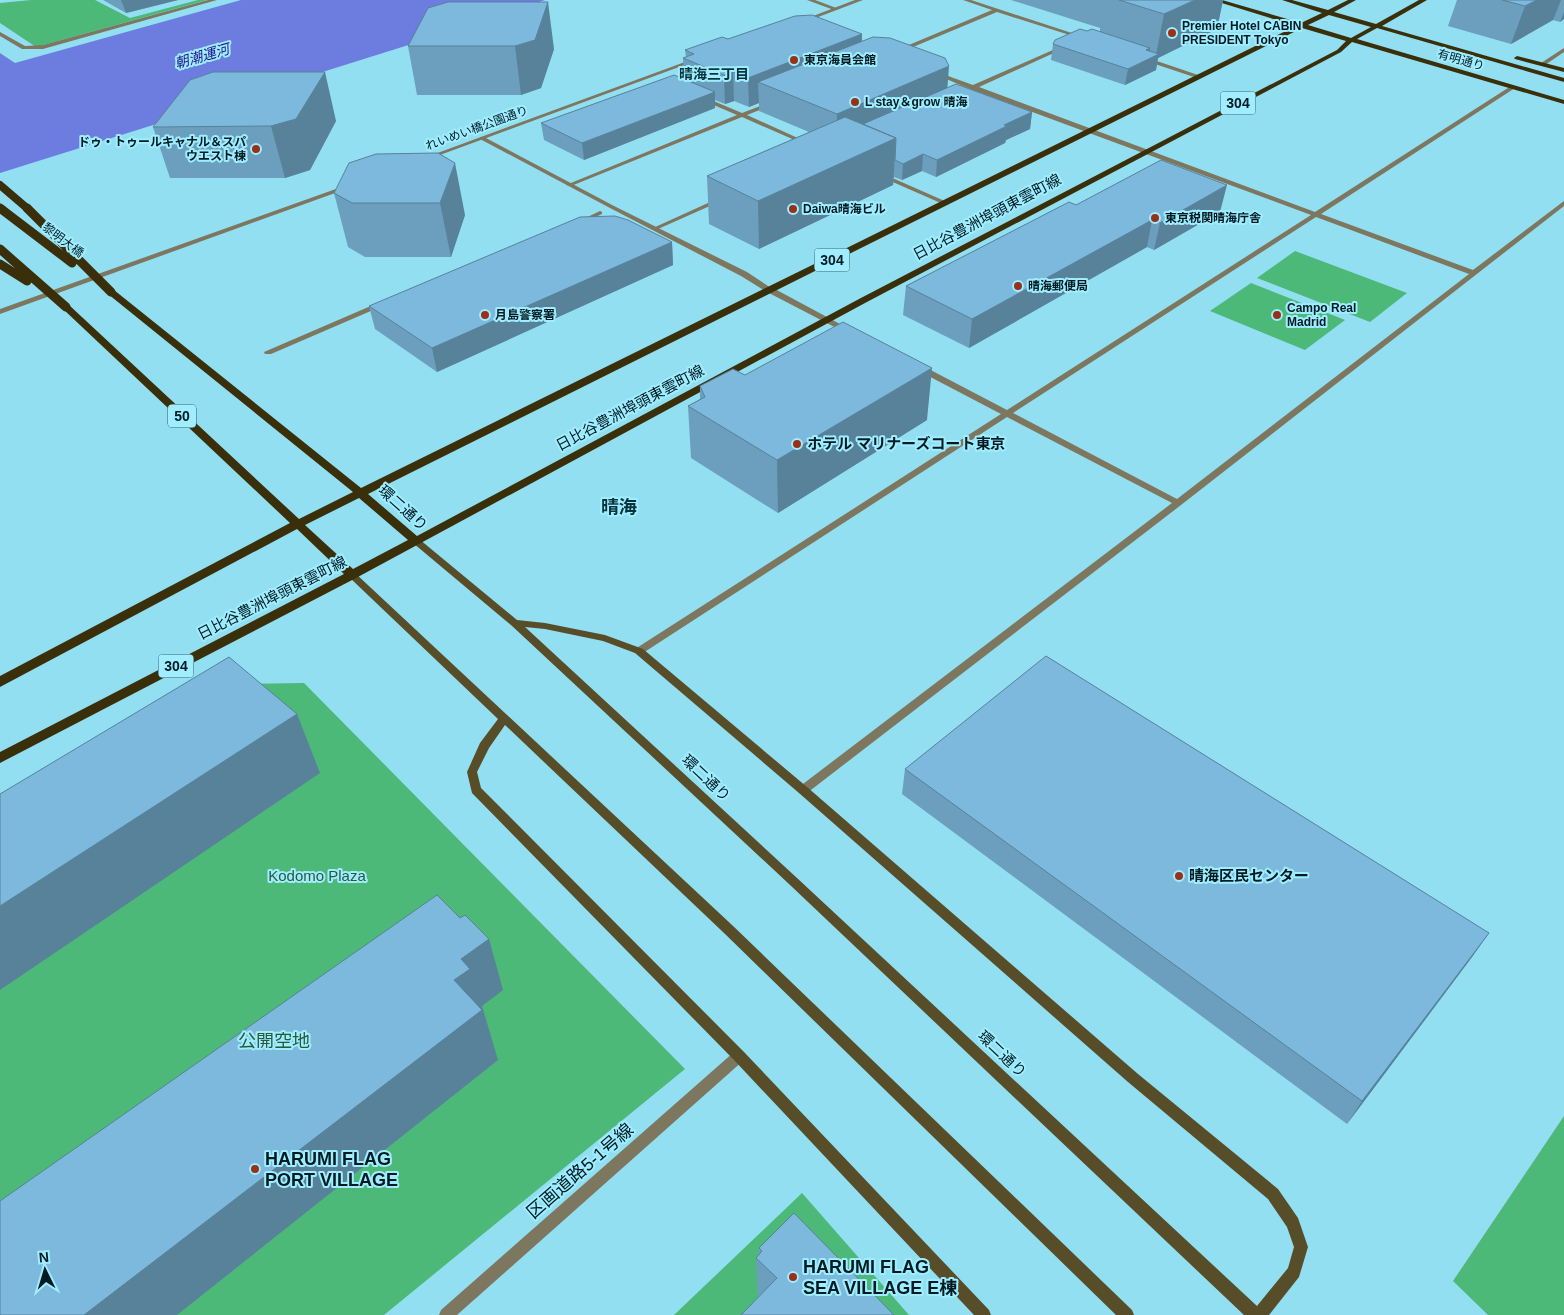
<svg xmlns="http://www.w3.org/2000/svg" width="1564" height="1315" font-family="Helvetica,'Noto Sans JP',sans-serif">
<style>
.green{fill:#4cb978}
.water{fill:#6d7cdf}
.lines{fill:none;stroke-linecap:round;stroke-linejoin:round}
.pedestrian{fill:#7e775f;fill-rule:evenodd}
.minor{fill:#7e775f;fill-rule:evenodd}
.tertiary{fill:#7e775f;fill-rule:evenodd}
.secondary{fill:#574d29;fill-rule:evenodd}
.primary{fill:#39300b;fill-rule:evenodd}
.primary-bridge-far1{stroke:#39300b;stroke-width:8}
.primary-bridge{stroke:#39300b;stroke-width:9}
.wall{fill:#6b9fbd}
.shaded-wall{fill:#57829a}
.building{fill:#7cb9dc;stroke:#57829a}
.poi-dot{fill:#993018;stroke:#9fedff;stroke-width:2}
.labels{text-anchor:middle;stroke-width:4;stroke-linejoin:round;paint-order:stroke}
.far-poi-label{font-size:12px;font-weight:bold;fill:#001b22;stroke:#9fedff;text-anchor:start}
.far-street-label{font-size:12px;fill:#001b22;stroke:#9fedff}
.far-water-label{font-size:14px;font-style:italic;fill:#21138a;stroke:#9fedff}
.far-neighbourhood-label{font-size:14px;font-weight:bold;fill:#08343d;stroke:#9fedff}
.shield{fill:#9fedff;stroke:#305a64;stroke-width:1}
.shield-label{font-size:14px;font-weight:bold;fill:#001b22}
.street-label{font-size:15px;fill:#001b22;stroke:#9fedff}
.poi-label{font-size:15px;font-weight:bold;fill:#001b22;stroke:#9fedff;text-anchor:start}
.park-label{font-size:15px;fill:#29583b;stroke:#9fedff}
.quarter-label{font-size:18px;font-weight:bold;fill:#08343d;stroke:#9fedff}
.near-park-label{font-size:18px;fill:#29583b;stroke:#9fedff}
.near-poi-label{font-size:18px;font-weight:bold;fill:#001b22;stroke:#9fedff;text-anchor:start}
.near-street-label{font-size:18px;fill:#001b22;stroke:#9fedff}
</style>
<rect width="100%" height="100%" fill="#92dff2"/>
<path class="green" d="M31,0H95L130,18L198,0H207L36,47L0,23V3Z
M1295,251L1407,293L1370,322L1257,278Z
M1251,283L1345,320L1305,350L1210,311Z
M304,683L685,1069L384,1315H0V822L245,684Z
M1564,1116V1315H1488L1453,1281Z
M802,1193L909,1315H674Z"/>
<path class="water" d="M241,0H553H545L467,25L469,26L0,173V53L15,63Z"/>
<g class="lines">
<path class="pedestrian" d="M600,211L602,212V214L582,223L577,222Z
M380,302H383L387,304L271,354H265L264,352Z"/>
<path class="minor" d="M208,0H217L43,49H22L0,36V32L25,46L43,45Z
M807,0H815L839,9L834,10Z
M480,137H484L614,206L747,272L774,290L767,292L741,276L610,208L480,139Z"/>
<path class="tertiary" d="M855,0H863L805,22L800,21Z
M963,0H971L1084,37L1079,38L997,12L901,52H897V50L992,10Z
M1062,46L1067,47L979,87L1315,212L1511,86H1515V88L1321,214L1473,270L1564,201V206L1181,505L807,793L803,794L799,793L798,790L799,787L1172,503L1007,417L643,653H635L634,651L635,649L1001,414L917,370V366H923L1007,410L1311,215L970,89L932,73L937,72L973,85ZM1316,217L1469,274L1177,499L1013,413Z
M1564,48V52L1545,65H1541V63Z
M1145,57L1201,76L1202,77L1197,78L1143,60L1142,59Z
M693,59L698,60L429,159L424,158Z
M704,97L742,113L768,103H772V105L747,115L811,144L806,145L742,117L571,186L566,185L737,115L702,100V98Z
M881,173L947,202L948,203L943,204L879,176V174Z
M347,185L350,187L349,188L0,314V309Z
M719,198L722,200L721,201L658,229L653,228Z
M767,288H773L853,331L852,333H846L767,292Z
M739,1050L744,1052L746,1056L744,1060L457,1315H439L441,1310L734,1052Z"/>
<path class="secondary" d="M416,538L419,539L517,620L545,623L605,635L643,649L807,787L1138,1074L1278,1189L1298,1218L1308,1247L1299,1277L1269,1315H1244L789,884L511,625L413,543L411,541ZM525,627L545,629L603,641L635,653L799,793L1128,1082L1268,1199L1287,1227L1294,1247L1288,1268L1257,1306L797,878Z
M352,572L355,573L732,925L1132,1310L1134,1315H1116L724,933L505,725L489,748L477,772L481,788L744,1052L989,1310L991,1315H974L734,1060L472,793L467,772L480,743L498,719L349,577L347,575Z"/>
<path class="primary" d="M1212,0H1222L1301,23L1322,13L1282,0H1292L1328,10L1348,0H1356L1334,12L1376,24L1419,0H1427L1382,26L1564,78V82L1377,28L1357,39L1564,100V104L1352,42L1341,52L865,303L356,578L0,763V752L344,574L297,529L0,687V676L290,523L63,309V305H69L299,519L353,492L108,294V290H114L361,488L1296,26ZM1329,15L1371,27L1351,38L1308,25ZM1302,28L1346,41L1337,50L859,299L417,536L368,494ZM359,498L408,540L353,569L305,525Z
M1517,56L1564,68V72L1515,59L1514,58Z"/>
<path class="primary-bridge-far1" d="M0,185L28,209
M0,208L2,209"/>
<path class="primary-bridge" d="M0,208L72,263
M27,208L111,292
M0,249L66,307
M0,264L27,281"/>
</g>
<path class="wall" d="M103,0H178L126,13Z
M1011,0H1223L1217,29L1158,58L1156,70L1125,85L1051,60L1053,44L1087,31H1100V28Z
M1457,0H1564V19L1560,22L1553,20L1511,44L1448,26Z
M428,8L554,49L541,88L521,95H417L408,46Z
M862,34V42L947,88L1032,112L1030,129L1006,140L1005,143L936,177L922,171L902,180L894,177L893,185L759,249L709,224L707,176L809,132L759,111V103L749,107L734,101L725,104L715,100V108L584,160L544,140L541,123L684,79L683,58L686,57L685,50L728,39Z
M336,121L310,170L285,178H170L153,127Z
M376,154L465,215L451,257H365L348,247L334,193Z
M1076,205L1220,212L1154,250L1147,247L969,348L903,315L906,286Z
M672,242L673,265L437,372L375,329L369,306Z
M745,375L927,420L778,513L691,458L688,406L700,399V386Z
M905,769L1489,933L1472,957L1347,1124L902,794Z
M759,1248L894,1315L758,1298L756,1258L759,1255Z"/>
<path class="shaded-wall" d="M121,0H178L126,13Z
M1195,0H1223L1217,29L1158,58L1156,70L1125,85L1128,69L1146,50L1150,48L1148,59L1156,55L1164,14Z
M1537,0H1561L1553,20L1511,44L1525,6Z
M548,2L554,49L541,88L521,95L515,46Z
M1564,12V19L1560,22Z
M862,34L861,62L758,82L759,103L749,107L748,78Z
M949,66L947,94L836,144L837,114Z
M325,72L336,121L310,170L285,178L271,126Z
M733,72L734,101L725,104L724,75Z
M715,92V108L584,160L582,143Z
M1032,112L1030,129L1006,140L1005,143L936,177L937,160L1004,125Z
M896,138L893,185L759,249L758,201Z
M923,154L922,171L902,180L903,164Z
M455,163L465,215L451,257L440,203Z
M1227,185L1220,212L1154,250L1160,223Z
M1152,220L1147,247L969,348L972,319Z
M672,242L673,265L437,372L432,348Z
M932,368L927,420L778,513L777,460Z
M297,714L320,773L0,990V906Z
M1489,933L1472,957L1347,1124L1362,1101Z
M489,939L503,990L482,1006L498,1060L177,1315H84L454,980L461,959Z"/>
<path class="building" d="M1119,0H1195L1164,14Z
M1502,0H1537L1525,6Z
M448,2H548L535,40L515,46H408L428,8Z
M812,15L862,34L748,78L733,72L724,75L683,58L694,54L685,50L722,37L728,39L795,16Z
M1080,29L1087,31L1092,29L1150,48L1146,50L1159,54L1128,69L1053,44L1055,40Z
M873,37L890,38L945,58L949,66L837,114L758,82Z
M213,72H325L296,119L271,126L153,127L190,80Z
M674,75L715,92L582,143L541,123Z
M956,84L1032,112L1004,125L1007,126L937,160L923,154L903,164L895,160L896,138L863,124Z
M845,117L896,138L758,201L707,176Z
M438,153L455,163L440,203H352L334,193L349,163L376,154Z
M1161,160L1227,185L1160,223L1152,220L972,319L906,286L1069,202L1076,205Z
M615,216L628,220L672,242L432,348L369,306L580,217Z
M843,322L932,368L777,460L688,406L705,397L700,386L733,369L745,375Z
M1046,656L1489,933L1362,1101L905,769Z
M229,657L297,714L0,906V794Z
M437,895L460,918L465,915L489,939L461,959L470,969L454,980L482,1010L84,1315H0V1201Z
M794,1213L894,1315H741L777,1278L756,1258L762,1251L759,1248Z"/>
<g class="poi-dot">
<circle cx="1172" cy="33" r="5"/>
<circle cx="794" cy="60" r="5"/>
<circle cx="855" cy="102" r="5"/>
<circle cx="256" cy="149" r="5"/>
<circle cx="793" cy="209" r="5"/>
<circle cx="1155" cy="218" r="5"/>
<circle cx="1018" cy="286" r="5"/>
<circle cx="485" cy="315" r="5"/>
<circle cx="1277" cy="315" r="5"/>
<circle cx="797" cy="444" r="5"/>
<circle cx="1179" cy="876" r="5"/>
<circle cx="255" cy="1169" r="5"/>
<circle cx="793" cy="1277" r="5"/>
</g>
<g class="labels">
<g class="far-poi-label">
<text x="1182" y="30">Premier Hotel CABIN<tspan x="1182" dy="14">PRESIDENT Tokyo</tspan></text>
<text x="804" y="64">東京海員会館</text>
<text x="865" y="106">L stay＆grow 晴海</text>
<text x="246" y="146" text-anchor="end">ドゥ・トゥールキャナル＆スパ<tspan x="246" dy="14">ウエスト棟</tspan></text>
<text x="803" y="213">Daiwa晴海ビル</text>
<text x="1165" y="222">東京税関晴海庁舎</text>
<text x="1028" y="290">晴海郵便局</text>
<text x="1287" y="312">Campo Real<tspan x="1287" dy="14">Madrid</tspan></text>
<text x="495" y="319">月島警察署</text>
</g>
<g class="far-street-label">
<text transform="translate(1461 60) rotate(16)" y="4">有明通り</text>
<text transform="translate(477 128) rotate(-20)" y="4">れいめい橋公園通り</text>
<text transform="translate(63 240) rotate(37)" y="4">黎明大橋</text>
</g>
<g class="far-water-label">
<text transform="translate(202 56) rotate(-16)" y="5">朝潮運河</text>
</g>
<g class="far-neighbourhood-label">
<text x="714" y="79">晴海三丁目</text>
</g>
<g class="shield">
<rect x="1220.5" y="91.5" width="35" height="23" rx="4"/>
<rect x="814.5" y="248.5" width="35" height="23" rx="4"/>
<rect x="168" y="404.5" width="28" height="23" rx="4"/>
<rect x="158.5" y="654.5" width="35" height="23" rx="4"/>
</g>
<g class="shield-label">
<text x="1238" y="108">304</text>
<text x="832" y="265">304</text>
<text x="182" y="421">50</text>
<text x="176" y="671">304</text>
</g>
<g class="street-label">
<text transform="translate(987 217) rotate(-28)" y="5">日比谷豊洲埠頭東雲町線</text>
<text transform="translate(630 408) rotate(-28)" y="5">日比谷豊洲埠頭東雲町線</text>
<text transform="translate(403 508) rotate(42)" y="5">環二通り</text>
<text transform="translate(272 598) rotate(-27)" y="5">日比谷豊洲埠頭東雲町線</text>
<text transform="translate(706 778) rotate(43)" y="5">環二通り</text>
<text transform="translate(1002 1054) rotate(43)" y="5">環二通り</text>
</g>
<g class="poi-label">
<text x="807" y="449">ホテル マリナーズコート東京</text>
<text x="1189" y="881">晴海区民センター</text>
</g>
<g class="park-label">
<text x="317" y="881">Kodomo Plaza</text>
</g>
<g class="quarter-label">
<text x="619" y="513">晴海</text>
</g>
<g class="near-park-label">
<text x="274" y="1047">公開空地</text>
</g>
<g class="near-poi-label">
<text x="265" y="1165">HARUMI FLAG<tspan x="265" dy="21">PORT VILLAGE</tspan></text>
<text x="803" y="1273">HARUMI FLAG<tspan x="803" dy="21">SEA VILLAGE E棟</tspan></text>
</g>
<g class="near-street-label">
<text transform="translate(580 1171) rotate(-41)" y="6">区画道路5-1号線</text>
</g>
</g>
<g transform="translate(45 1270) rotate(355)" stroke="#9fedff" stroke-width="4" paint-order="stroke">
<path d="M0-4L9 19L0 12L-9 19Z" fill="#001b22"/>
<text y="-8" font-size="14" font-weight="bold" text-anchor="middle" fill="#001b22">N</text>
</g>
</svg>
